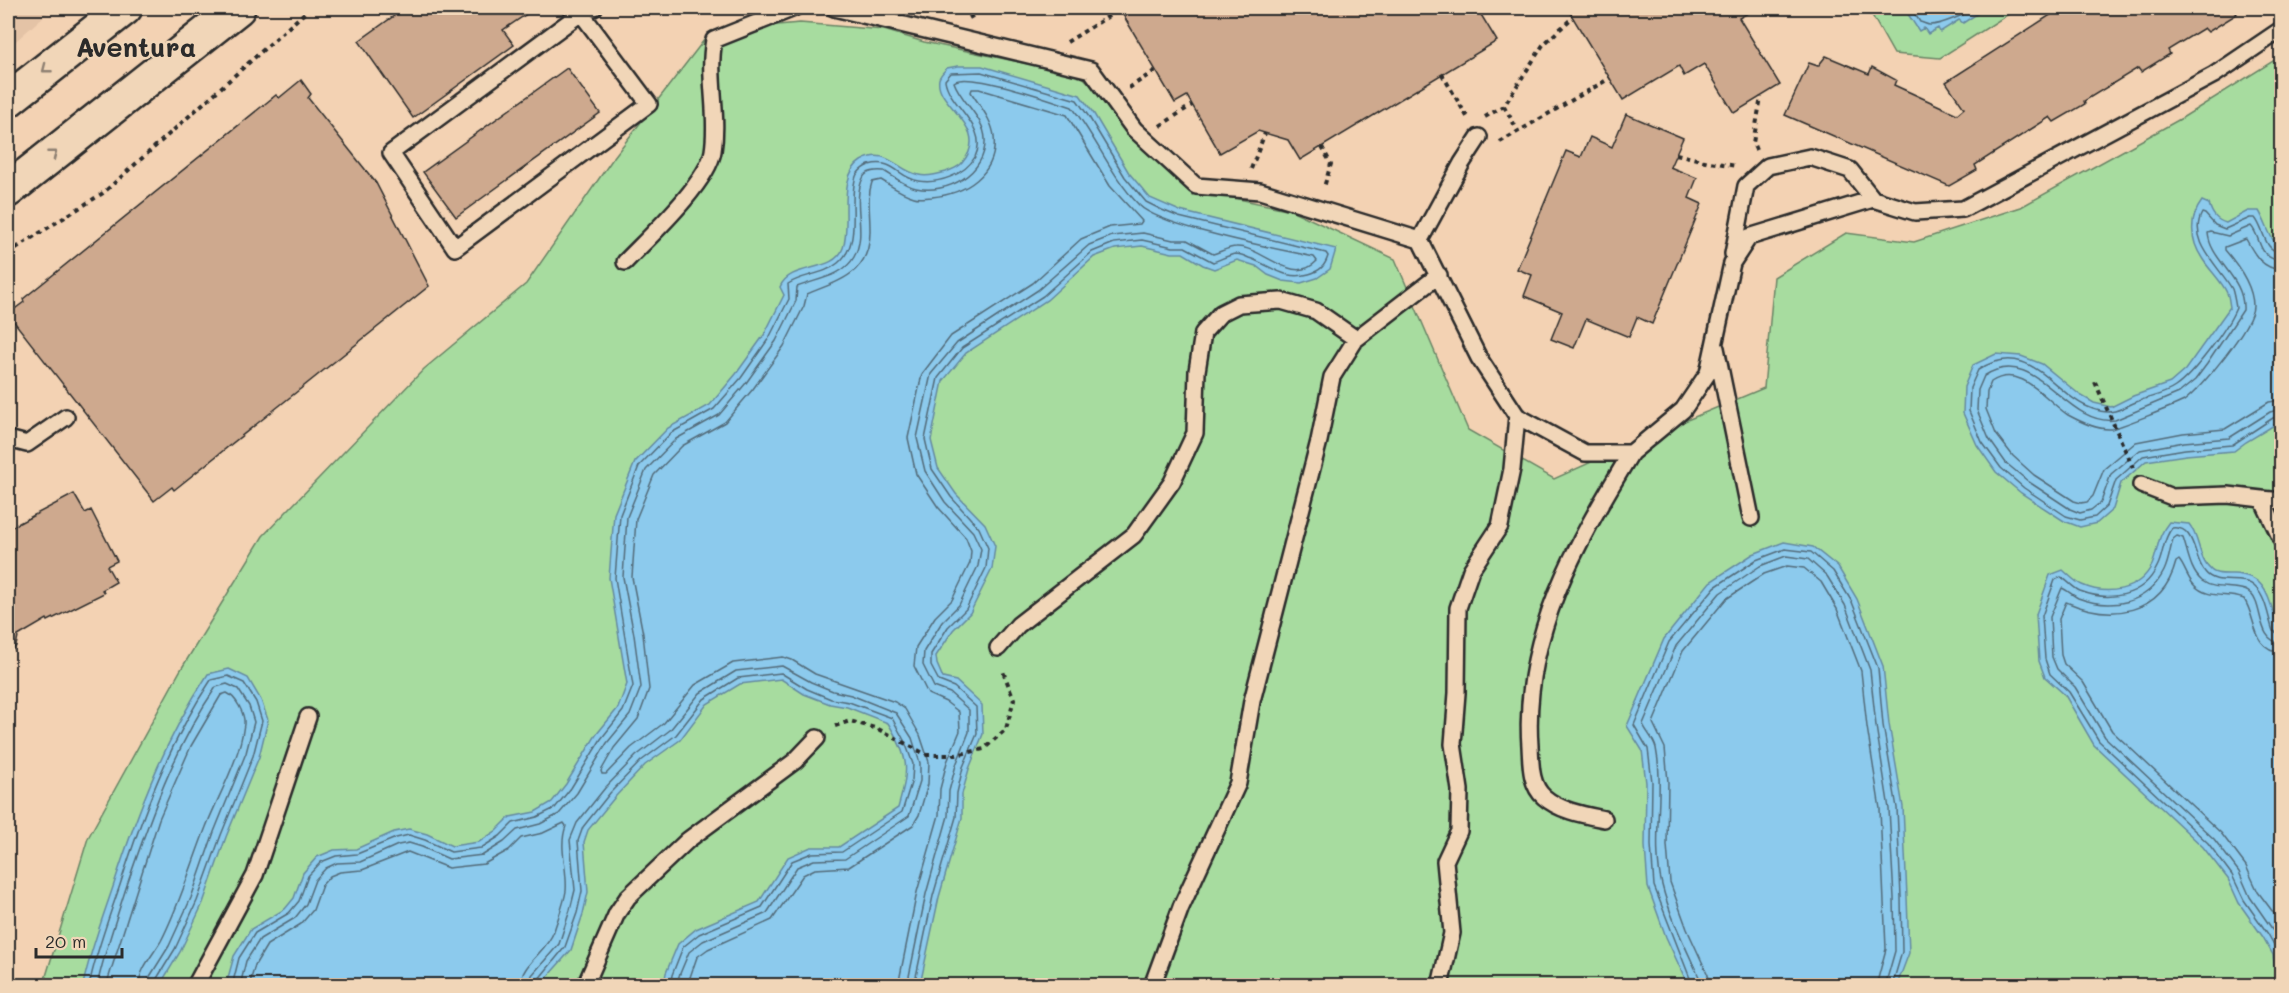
<svg xmlns="http://www.w3.org/2000/svg" width="2289" height="993" font-family="Mali,sans-serif">
<style>
.built{fill:#e4c3a6}
.green{fill:#a7dc9f;stroke:#698465;stroke-width:1.5}
.water{fill:#8ccaed;stroke:#658a9f;stroke-width:1.5}
.lines{fill:none;stroke-linecap:round;stroke-linejoin:round}
.shore{stroke:#526b79;stroke-width:1.5}
.building{fill:#cea98e;stroke:#2b2b2b;stroke-width:1.5}
.service-casing{stroke:#2b2b2b;stroke-width:20}
.tertiary-casing{stroke:#2b2b2b;stroke-width:38}
.path{stroke:#2b2b2b;stroke-width:4;stroke-dasharray:4.5 4.5;stroke-linecap:butt}
.service{stroke:#f1d6b8;stroke-width:15}
.tertiary{stroke:#f1d6b8;stroke-width:33}
.oneway{stroke:#8e8072}
.labels{text-anchor:middle;stroke-width:5;stroke-linejoin:round;paint-order:stroke}
.district-label{font-size:27px;font-weight:bold;fill:#2b2b2b;stroke:#f1d6b8}
</style>
<rect width="100%" height="100%" fill="#f3d2b3"/>
<filter id="ink" filterUnits="userSpaceOnUse"><feTurbulence type="fractalNoise" baseFrequency=".0167" numOctaves="2"/><feDisplacementMap in="SourceGraphic" scale="12" xChannelSelector="R" yChannelSelector="G"/><feConvolveMatrix kernelMatrix="1 2 1 2 8 2 1 2 1" color-interpolation-filters="sRGB"/></filter>
<g filter="url(#ink)">
<path class="built" d="M8,8H53L8,48Z"/>
<path class="green" d="M1868,8H2018L1940,58L1894,54Z
M800,23L884,30L924,42L1081,75L1191,189L1291,210L1395,259L1468,430L1554,479L1656,433L1764,388L1774,277L1846,233L1914,242L2021,207L2182,118L2281,56V985L43,986L88,838L180,671L263,536L424,369L526,284L614,157L711,31Z"/>
<path class="water" d="M1904,8H1982L1983,10L1963,23L1959,20L1940,32L1938,28L1928,34L1924,28L1919,31Z
M958,66H982L1080,95L1094,114L1129,173L1150,198L1180,211L1336,249L1330,269L1317,278L1301,283L1283,281L1268,275L1256,266L1237,260L1214,269L1203,265L1183,253H1172L1142,246L1115,249L1094,257L1047,300L966,353L943,381L931,440L938,468L956,494L985,524L995,546L992,569L970,613L953,630L936,656L937,664L943,678L956,681L982,705L983,734L969,769L962,794V818L939,897L920,985H664L666,973L678,944L696,929L759,902L788,857L811,847H839L898,808C909,769 910,759 888,723L847,707L830,704L804,694L781,679L740,684L707,704L680,740L645,765L615,797L588,830L584,842L588,892L583,914L571,950L540,985H226L234,956L251,929L285,909L294,898L303,873L317,857L334,850L356,849L394,832L409,829L427,834L452,846L479,842L496,831L510,817L535,812L552,802L566,784L596,735L618,708L627,684L609,578L614,514L635,462L668,428L710,405L736,374L764,335L784,295L780,287C790,262 834,274 843,248C852,224 836,176 861,161C887,146 897,171 919,175C927,177 939,174 946,172C952,169 958,168 962,163C993,127 934,105 939,79C940,75 944,71 947,68Z
M2202,201L2209,204C2212,214 2216,220 2226,223L2248,211H2259C2267,224 2269,239 2281,249V421L2246,442L2234,451L2186,455L2146,461L2121,483L2113,509L2097,523L2080,527L2064,521L2021,493L1996,472L1977,445L1963,413L1964,387L1973,365L1996,354L2021,356L2042,364L2080,395L2094,403L2111,407L2133,396L2170,383L2185,370L2230,307C2229,303 2229,297 2227,293C2221,280 2209,270 2202,258C2190,240 2189,218 2202,201Z
M2169,522L2189,524C2200,537 2198,559 2211,570C2216,575 2226,574 2233,574C2269,575 2269,601 2278,628L2281,632V985H2277L2273,955L2263,937L2239,903L2228,879L2203,847L2094,745L2065,695L2045,677L2039,661L2036,614L2050,575L2063,570C2069,575 2075,582 2082,585C2107,596 2139,591 2152,565C2159,549 2156,538 2169,522Z
M1784,542L1813,547L1838,567L1857,599L1883,666L1889,724L1903,807L1907,897L1909,953L1897,985H1688L1666,937L1648,887L1645,846L1646,783L1642,750L1627,726L1664,639L1710,582L1753,554Z
M229,669L248,678L261,700L268,720L259,757L226,837L203,903L180,952L160,985H83C90,951 103,917 114,884C138,810 165,739 208,674Z"/>
<g class="lines">
<path class="shore" d="M1911,8L1920,22C1924,23 1927,25 1930,25C1941,25 1966,14 1976,8
M2282,253C2263,251 2265,230 2255,218H2250L2225,229L2215,225L2205,214L2202,213C2187,241 2220,267 2232,289C2234,295 2235,302 2236,308C2227,329 2194,374 2175,387C2164,395 2148,397 2136,402C2119,409 2114,416 2093,409C2053,396 2031,336 1978,370L1970,388L1969,411L1982,442L2001,468L2024,488L2066,516L2080,520L2095,517L2107,506L2116,480L2143,456L2185,449L2232,445L2273,418L2282,416
M2282,261C2257,259 2262,238 2251,226L2228,236L2211,232L2208,233C2210,261 2245,277 2243,310L2207,364L2195,380L2179,393L2115,420C2065,427 2036,342 1984,376L1978,390L1977,410L1989,439L2006,463L2029,482L2070,509L2080,513L2091,510L2101,502L2111,474L2140,450L2184,442L2229,438L2270,412L2282,409
M2282,270C2262,269 2254,254 2246,239L2225,247V250C2238,265 2253,285 2253,306C2253,326 2200,390 2184,401C2179,404 2115,429 2111,429C2097,430 2081,422 2068,415C2046,401 2021,362 1991,382L1987,392L1986,409L1996,434L2013,456L2034,475L2074,501L2081,503L2087,502L2093,496L2104,469L2136,442L2183,433L2225,429L2269,402L2282,400
M2282,635L2273,631C2268,617 2266,598 2256,588C2243,573 2217,588 2205,572C2193,558 2196,525 2172,528C2162,540 2164,554 2157,567C2143,597 2109,602 2080,591C2073,588 2068,581 2061,577L2055,580L2042,616L2045,659L2050,674L2069,692L2099,741L2208,843L2232,875L2244,900L2268,934L2278,952L2282,976
M2282,643C2261,642 2262,617 2256,602C2248,579 2219,594 2202,581C2190,571 2188,552 2183,538L2177,536L2173,539C2170,549 2169,561 2164,571C2147,605 2110,610 2078,598C2072,595 2067,590 2062,588L2050,617L2052,657L2057,669L2075,687L2105,737L2214,839L2239,872L2250,897L2282,943
M2282,652C2251,650 2257,618 2244,599C2228,592 2208,600 2194,585C2187,578 2185,567 2179,560L2176,562C2162,616 2110,621 2066,602L2059,619L2061,655L2064,664L2083,682L2112,731L2221,833L2246,866L2258,892L2282,924
M89,986C96,951 109,918 120,885C143,813 169,743 211,680L228,676L244,683L256,702L262,721L253,756L221,835L197,901L175,949L156,980L155,986
M97,986C104,953 116,920 126,888C150,818 174,748 216,687L227,684L238,689L249,706L254,722L246,753L214,832L191,898L169,946L149,978L148,986
M106,986L159,819L191,746L221,695L227,693C236,697 245,714 244,724C240,759 219,794 206,827C191,865 180,904 161,941C153,955 139,969 139,986
M232,986L239,958L255,933L289,913L299,901L308,876L321,862L336,856L357,854L396,838L409,835L425,840L451,852L481,848L500,836L513,823L537,817L555,808L571,788L601,739L623,711L633,686L615,578L620,515L639,466L671,433L714,409L741,378L769,338L789,299L788,284C803,274 824,275 838,263C861,244 850,211 854,185C855,181 855,176 858,173C861,169 864,167 869,165C894,158 898,178 919,181C938,184 965,175 975,157C990,127 949,106 945,80L951,73L981,72L1077,100L1089,117L1125,177L1146,202L1162,210L1179,217L1326,253L1328,256C1325,266 1320,271 1309,274C1284,281 1271,265 1249,258C1245,256 1240,254 1235,254C1228,255 1220,260 1213,262L1185,247H1173L1142,240L1114,243L1092,252L1043,296L962,348L938,378L925,439L932,469L951,497L979,528L988,548L986,568L966,609L948,627L931,654V666L939,681L954,687L976,707L977,734L963,767L957,793L956,817L933,896L914,986
M240,986L246,961L260,939L295,918L306,904L315,880L326,868L337,863L360,862L398,845L409,843L422,847L449,859L483,855L504,842L517,830L540,824L559,814L577,793L607,743L630,715L641,687L634,635L623,577L627,517L646,470L676,439L719,415L746,383L776,341L796,301L797,287C816,279 843,277 854,257C868,232 851,203 863,178C866,171 877,170 884,171C894,177 905,186 916,188C947,195 987,173 985,139C984,117 961,102 954,82C968,71 1052,100 1072,107C1097,139 1111,176 1139,205C1160,227 1279,249 1314,257L1317,261C1292,287 1263,246 1236,247C1229,247 1220,252 1213,254L1187,240H1173L1143,233L1112,236L1089,245L1038,290L957,343L931,374L917,438L925,471L945,502L973,532L981,549L978,566L959,605L942,622L924,651L923,665L934,687L950,693L969,710V732L956,765L949,791L948,816L926,894L907,986
M249,986L255,965L267,945L301,924L313,910L322,885L330,876L340,872L362,870L408,852L448,868L484,864L509,850L521,838L543,833L564,823L566,826C558,848 568,868 566,891C564,904 558,918 554,931C547,952 521,963 520,986
M529,986L532,975L559,944L570,910L575,890L570,840L577,823L605,788L636,756L670,730L700,693L736,671L782,666L811,682L833,691L851,695L896,713L912,738L920,763V781L909,816L845,859L814,860L797,867L767,913L703,941L689,952L679,976L678,986
M537,986L538,980L565,947L577,913L582,891L578,841L583,827L610,793L641,761L676,735L704,699L738,678L781,673L807,689L831,699L849,702L892,718L905,742L913,764L912,780L902,812L842,852L812,853L792,861L762,907L699,934L683,947L672,975L670,986
M687,986L697,957L708,949L772,920L803,875L815,869L849,867L913,825L919,815L928,784L929,762L920,735L905,709L895,702L815,674L792,660L783,657L733,663L695,685L664,723L631,748L606,774H602L601,771L614,748L638,719L649,689L643,634L632,577L636,519L654,475L682,446L725,422L753,389L784,346L804,306L807,294C840,280 871,274 870,229C870,212 867,197 872,182L881,180C891,186 902,194 914,197C920,199 926,197 932,197C965,194 998,174 994,137C993,121 979,105 971,92L972,89H979L1067,115L1110,186L1142,221L1140,224L1110,227L1081,239L1033,283L951,336L922,374L908,438L916,474L938,507L966,538L971,551L970,563L952,600L935,617L916,647L914,666L928,694L946,702L959,712L960,731L947,762L940,789L939,815L917,892L898,986
M1693,986L1654,886L1651,845L1652,782L1648,749L1634,725L1669,642L1715,587L1756,560L1785,549L1811,552L1833,571L1852,602L1878,668L1883,725L1897,808L1901,897L1902,952L1892,986
M1701,986L1700,979C1686,948 1670,917 1662,885C1651,841 1665,793 1656,748C1654,739 1646,732 1643,724L1676,646L1720,593L1760,566L1786,556L1808,559L1827,576L1845,605L1870,670L1876,726L1889,809L1894,898L1895,951L1885,986
M1710,986L1708,975L1687,929L1670,882L1667,845L1668,782L1665,748L1653,723L1683,651L1726,599L1764,574L1787,566L1804,568L1821,582L1837,609L1861,671L1867,727L1880,809L1886,949L1876,986"/>
</g>
<path class="building" d="M405,8H524L528,13L503,30L514,45L413,118L359,41Z
M1119,8H1457L1460,14L1471,8H1477L1497,41L1300,160L1288,140L1258,131L1220,153L1187,96L1175,103Z
M1567,8H1757L1739,18L1780,85L1734,113L1704,64L1684,76L1679,66L1623,100Z
M2051,8H2233L2237,14L2208,32L2204,28L2168,50L2170,54L2141,72L2138,68L2084,101L2085,104L2054,122L2050,117L1975,165L1977,170L1949,186L1785,115L1809,63L1818,66L1826,56L1869,74L1872,67L1896,80L1894,85L1957,114L1964,108L1946,82L2052,14L2049,9Z
M567,68L600,113L456,217L423,172Z
M301,80L311,94L308,98L376,183L429,286L174,490L172,487L154,501L8,314L24,302L23,299L276,95L279,98Z
M1626,114L1683,138L1670,167L1697,178L1689,198L1702,204L1652,324L1637,317L1629,337L1586,319L1574,348L1551,339L1562,312L1524,296L1532,275L1517,269L1566,151L1581,157L1590,137L1612,147Z
M74,494L85,513L91,510L117,561L107,566L116,582L102,590L104,593L48,621L47,619L18,636L16,646L8,655V529Z"/>
<g class="lines">
<g class="service-casing">
<path id="service" d="M577,8L581,13L649,104L455,248L391,153L581,13L594,8
M834,8L1091,70L1134,129L1196,186L1260,191L1420,240L1479,358L1517,416L1585,453H1631L1683,410L1708,373L1732,263L1749,237L1873,199L1915,212L1963,209L2214,75L2282,29
M1420,240L1462,163L1479,137
M1733,254L1746,186L1768,166L1810,157L1850,170L1873,199
M625,262C648,238 708,183 713,151C719,114 707,77 714,40L794,8
M1716,348L1751,518
M8,439L27,444L66,417
M2141,485L2172,497L2228,495L2262,499
M2282,501L2262,499L2282,541
M998,648L1018,625L1134,535L1172,482L1195,433L1197,371L1203,333L1221,313L1239,304L1281,301L1316,311L1356,339
M1604,819C1584,815 1560,811 1544,797C1530,785 1531,763 1530,746C1522,636 1576,544 1631,453
M195,986L255,875L308,717
M585,986L617,913L628,897L688,840L795,761L817,738
M1152,986L1181,907L1238,783L1252,701L1319,441L1332,377L1356,339L1439,275
M1440,986L1452,933L1445,861L1459,831L1460,790L1453,744L1457,693L1458,608L1471,570L1500,526L1512,469L1517,416"/>
</g>
<g class="tertiary-casing">
<path id="tertiary" d="M8,100L125,8
M8,190L238,8"/>
</g>
<path class="path" d="M969,18L986,8
M1067,42L1120,9
M1442,74L1469,120
M1129,88L1156,70
M1504,106L1518,131
M1485,117L1504,106L1543,45L1573,17
M1160,126L1192,105
M1500,142L1610,78
M1322,147L1331,164L1324,187
M1756,150L1753,143L1761,97
M1676,154L1709,162L1737,166
M1251,169L1265,133
M8,253L103,193L310,8
M2095,382L2133,468
M835,726L850,721L878,729L927,755H956L984,749L1006,729L1014,699L1002,669"/>
<use href="#service" class="service"/>
<use href="#tertiary" class="tertiary"/>
</g>
<defs><path id="oneway-chevron" d="M-2-3.5L2.5 0L-2 3.5" fill="none" stroke-width="1.6" stroke-linecap="round" stroke-linejoin="round" transform="scale(1.5)"/></defs>
<g class="oneway">
<use href="#oneway-chevron" transform="translate(46 69) rotate(142)"/>
<use href="#oneway-chevron" transform="translate(53 154) rotate(-38)"/>
</g>
</g>
<g class="labels">
<g class="district-label">
<text x="136" y="57">Aventura</text>
</g>
</g>
<rect width="2289" height="993" fill="none" stroke="#f1d6b8" stroke-width="30"/>
<rect x="15" y="15" width="2259" height="963" fill="none" stroke="#2b2b2b" stroke-width="2" filter="url(#ink)"/>
<path d="M36 948v9h86v-9" fill="none" stroke="#2b2b2b" stroke-width="3"/>
<text x="45" y="948" font-size="18" fill="#2b2b2b" stroke="#f1d6b8" stroke-width="4.5" paint-order="stroke">20 m</text>
</svg>
